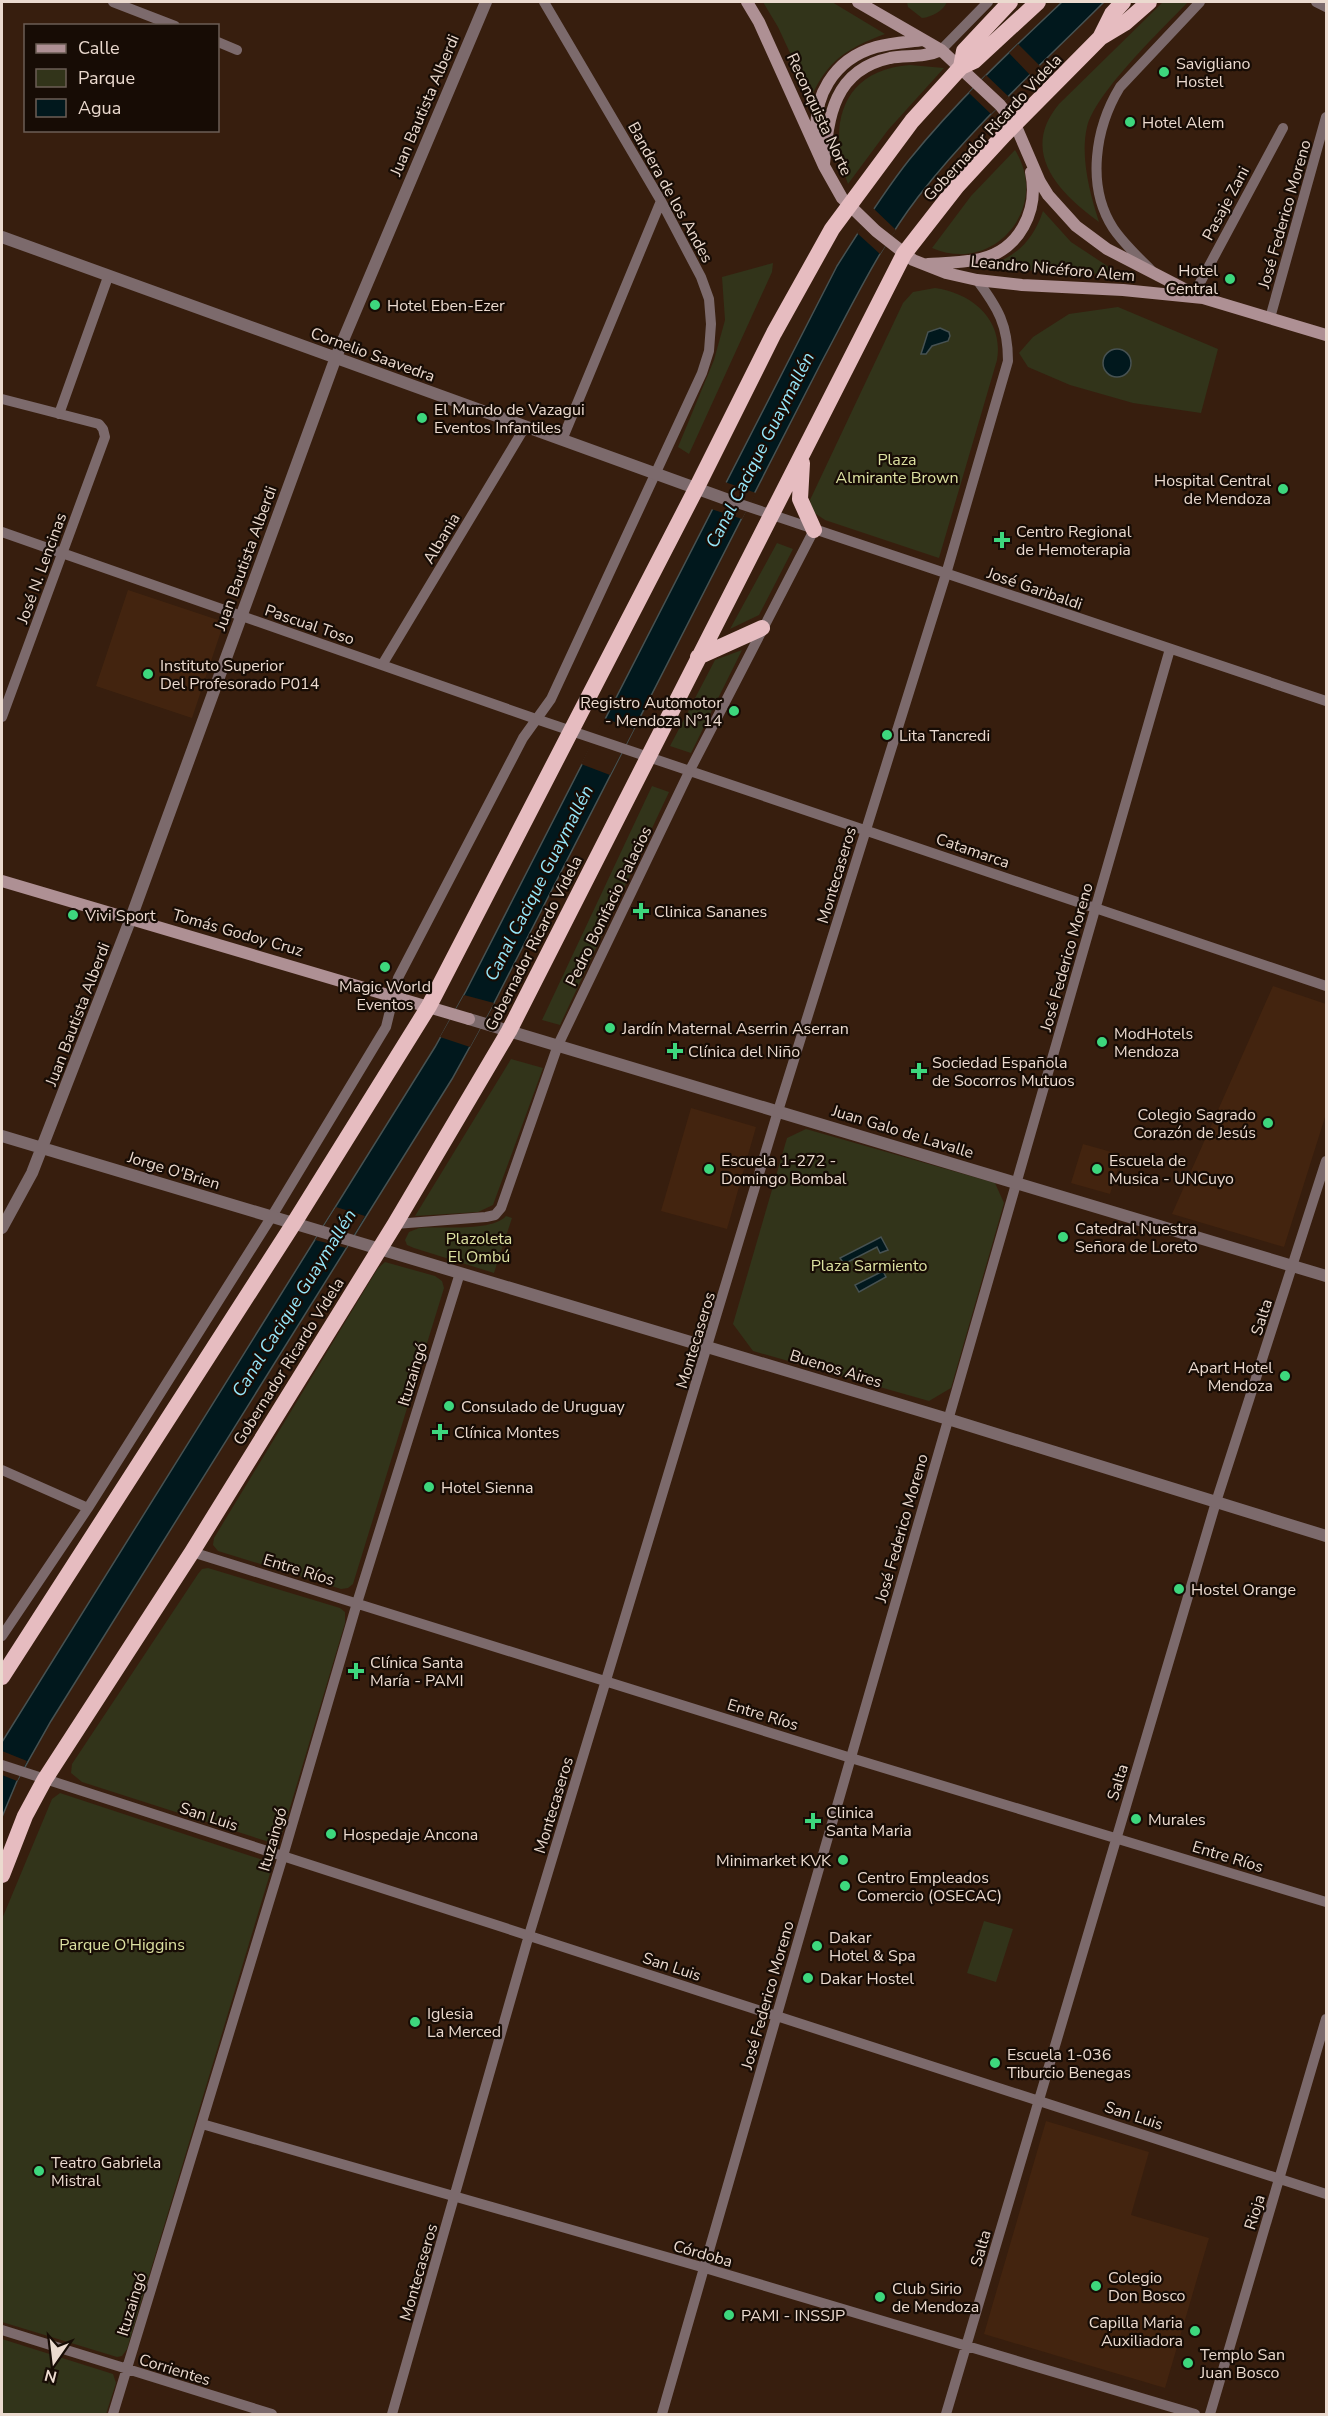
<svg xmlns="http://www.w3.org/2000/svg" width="1328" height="2416" font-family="'Nunito Sans',sans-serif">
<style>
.built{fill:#43240f}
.green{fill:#32341a}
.water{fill:#01181d;stroke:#475252;stroke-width:1.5}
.pier{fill:#371e0e}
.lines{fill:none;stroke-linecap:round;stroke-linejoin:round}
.minor{stroke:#7c6a6c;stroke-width:10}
.tertiary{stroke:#7c6a6c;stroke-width:12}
.secondary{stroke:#ae9094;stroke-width:12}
.trunk{stroke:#e6bcc0;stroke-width:16}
.poi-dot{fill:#3dd77d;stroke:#170c05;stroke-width:2}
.labels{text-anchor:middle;stroke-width:4.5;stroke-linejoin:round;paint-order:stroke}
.poi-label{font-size:16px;fill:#ebdacf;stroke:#170c05;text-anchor:start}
.street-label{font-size:16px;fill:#ebdacf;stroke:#170c05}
.park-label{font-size:16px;fill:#dce1a1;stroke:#170c05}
.water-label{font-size:18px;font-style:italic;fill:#97e8fb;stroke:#170c05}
</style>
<rect width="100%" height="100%" fill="#371e0e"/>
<path class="built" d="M128,590L224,622L192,718L96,686Z
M1273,986L1326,1004V1114L1284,1247L1172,1214Z
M691,1108L756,1127L727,1229L661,1211Z
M1083,1144L1122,1155L1110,1194L1071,1183Z
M1046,2121L1149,2152L1131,2215L1209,2238L1165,2388L984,2334Z"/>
<path class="green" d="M763,2H832L885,34C848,48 827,60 811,98L778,27Z
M907,2H947C943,11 932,17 922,18L908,7Z
M1163,2H1188C1163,28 1095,93 1087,127C1080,157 1090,194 1099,222C1059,193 1019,152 1059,104Z
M910,65L944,68L888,130L848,184C827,126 841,70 910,65Z
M1015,150C1051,207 994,275 932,248L971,196Z
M1043,211L1071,242L1121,275L981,268C1013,259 1032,244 1043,211Z
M773,263L772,272L689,454L678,447L714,360L725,320L722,277Z
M935,288C972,293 1004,320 997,360L939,558L825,520L813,512L810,500L903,303L913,292Z
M1118,307L1218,349L1201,413L1133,403L1070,385L1028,367L1019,353L1033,337L1069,314Z
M777,543L793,549L759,615L730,629Z
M742,650L691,753L670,746L715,660Z
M652,786L669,792L560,1025L542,1020Z
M511,1059L543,1068L493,1205L478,1212L415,1216Z
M806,1129L995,1183L1004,1203L951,1388L929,1401L753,1351L733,1324L787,1138Z
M506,1216L512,1218L494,1273L414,1248L407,1245L405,1240L409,1232L419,1228C440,1226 492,1232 506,1216Z
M385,1262L435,1276L442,1281L444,1288L353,1584L348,1588L341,1589L218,1551L213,1545L214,1538L378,1268Z
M208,1568L340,1608L345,1612V1623L283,1831L278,1840L272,1843L82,1782L71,1773L72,1764L198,1574L202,1569Z
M60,1793L269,1862L272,1867L127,2349L122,2356L117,2357L2,2322V1919L52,1799Z
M984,1921L1013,1929L996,1982L967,1973Z
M2,2339L113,2374L116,2383L106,2414H2Z"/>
<path class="water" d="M1062,2H1104C1041,65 973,126 918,197C879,248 851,307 821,363L494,1003L452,1079L51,1721L17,1781L2,1817V1742L435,1047L466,991L837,266C860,230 882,194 909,160C955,103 1009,52 1062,2Z
M940,328L949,332L950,336L948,341L932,346L926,354H921L928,332Z
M1103 363a14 14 0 1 1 28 0a14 14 0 1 1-28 0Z
M881,1237L888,1250L880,1253L877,1247L844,1264L840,1258Z
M883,1271L886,1277L859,1292L855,1285Z"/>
<path class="pier" d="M1018,44L1040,66L1031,76L1009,53Z
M986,75L1009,97L991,114L969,93Z
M873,208L896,230L880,254L857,233Z
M725,482L756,493L742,519L711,509Z
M604,718L634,729L610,775L581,764Z
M464,995L494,1003L470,1047L440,1037Z
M336,1207L365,1216L346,1248L315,1240Z
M2,1751L27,1761L17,1781L2,1775Z"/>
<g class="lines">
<path class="minor" d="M113,2L175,26
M1316,2L1326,7
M218,42L237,50
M941,50L988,2
M1151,270C1138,257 1123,243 1113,228C1086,186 1095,128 1120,87L1200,2
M1194,294L1283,128
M1270,318L1326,117
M2,399L99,424L103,429L105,437L2,717
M59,414L108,277
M562,440L661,201
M734,502L1326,701
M2,532L536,719L1326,986
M382,665L525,427
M395,1224L486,1217L495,1215L501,1208L558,1045L690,770L814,530
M2,1470L88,1508
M192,1552L851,1758L1326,1902
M2,1636L88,1508L272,1216L386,1027L398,978L523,738L551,699L702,373L709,351L711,324L709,299L701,277L661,201L544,2
M2,1765L1326,2194
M202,2124L705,2268L1195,2414
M2,2330L272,2414
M113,2414L283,1856L357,1603L460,1273
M392,2414L529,1935L778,1111L946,574L1008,361C1008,325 998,308 977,280
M662,2414L1170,649
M946,2414L1216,1502L1326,1161
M1210,2414L1326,2019"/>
<path class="tertiary" d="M2,237L734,502
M469,1019L1326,1276
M2,1136L948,1419L1326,1536
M2,1228L32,1173L131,918L336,357L486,2"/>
<path class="secondary" d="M747,2L759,22L824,166L842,198L876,231L913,260L946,273L977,280L1022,285L1123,290L1203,298L1326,335
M858,2L941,50L1000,105L1015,124L1040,182L1048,195L1076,226L1107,249L1196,295
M818,141C810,98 834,59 876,47C891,43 908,42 923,40
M824,164C828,116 834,70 890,58C907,55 924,58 941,50
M928,264C945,263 963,263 980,259C1020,250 1039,210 1031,172
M2,881L469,1019"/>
<path class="trunk" d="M1100,38L1112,14L1123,2
M961,67L964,51L1010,2
M802,463L800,499L814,530
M698,657L762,628
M2,1677L294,1223L429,1006L696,489L774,333L832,229L912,121L961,67L974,61L1038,2
M2,1875L25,1816L45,1779L192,1552L395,1224L509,1031L904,254L957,186L1004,135L1100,38L1125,23L1149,2"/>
</g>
<g class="poi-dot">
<circle cx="1164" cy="72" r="6"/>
<circle cx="1130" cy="122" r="6"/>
<circle cx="1230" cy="279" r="6"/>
<circle cx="375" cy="305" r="6"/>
<circle cx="422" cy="418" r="6"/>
<circle cx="1283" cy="489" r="6"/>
<path d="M999 531h6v6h6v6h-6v6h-6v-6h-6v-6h6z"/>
<circle cx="148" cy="674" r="6"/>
<circle cx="734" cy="711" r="6"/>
<circle cx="887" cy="735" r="6"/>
<path d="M638 902h6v6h6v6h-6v6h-6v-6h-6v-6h6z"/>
<circle cx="73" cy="915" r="6"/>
<circle cx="385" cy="967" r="6"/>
<circle cx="610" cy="1028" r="6"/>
<circle cx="1102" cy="1042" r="6"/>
<path d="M672 1042h6v6h6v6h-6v6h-6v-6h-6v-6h6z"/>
<path d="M916 1062h6v6h6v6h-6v6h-6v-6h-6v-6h6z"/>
<circle cx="1268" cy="1123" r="6"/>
<circle cx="709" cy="1169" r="6"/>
<circle cx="1097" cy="1169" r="6"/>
<circle cx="1063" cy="1237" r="6"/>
<circle cx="1285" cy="1376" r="6"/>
<circle cx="449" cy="1406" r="6"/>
<path d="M437 1423h6v6h6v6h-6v6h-6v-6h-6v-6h6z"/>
<circle cx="429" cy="1487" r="6"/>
<circle cx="1179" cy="1589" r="6"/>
<path d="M353 1662h6v6h6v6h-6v6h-6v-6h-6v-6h6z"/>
<circle cx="1136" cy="1819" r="6"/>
<path d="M810 1812h6v6h6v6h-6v6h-6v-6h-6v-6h6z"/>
<circle cx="331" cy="1834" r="6"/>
<circle cx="843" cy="1860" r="6"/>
<circle cx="845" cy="1886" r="6"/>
<circle cx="817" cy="1946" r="6"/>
<circle cx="808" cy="1978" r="6"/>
<circle cx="415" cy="2022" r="6"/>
<circle cx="995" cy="2063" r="6"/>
<circle cx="39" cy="2171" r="6"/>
<circle cx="1096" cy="2286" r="6"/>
<circle cx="880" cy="2297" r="6"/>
<circle cx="729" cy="2315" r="6"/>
<circle cx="1195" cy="2331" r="6"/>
<circle cx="1188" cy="2363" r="6"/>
</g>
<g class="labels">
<g class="poi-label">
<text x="1176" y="69">Savigliano<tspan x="1176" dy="18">Hostel</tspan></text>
<text x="1142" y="128">Hotel Alem</text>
<text x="1218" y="276" text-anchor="end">Hotel<tspan x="1218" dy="18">Central</tspan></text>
<text x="387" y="311">Hotel Eben-Ezer</text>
<text x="434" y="415">El Mundo de Vazagui<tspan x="434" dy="18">Eventos Infantiles</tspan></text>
<text x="1271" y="486" text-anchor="end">Hospital Central<tspan x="1271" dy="18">de Mendoza</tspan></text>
<text x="1016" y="537">Centro Regional<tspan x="1016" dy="18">de Hemoterapia</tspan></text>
<text x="160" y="671">Instituto Superior<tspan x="160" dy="18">Del Profesorado P014</tspan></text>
<text x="722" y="708" text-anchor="end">Registro Automotor<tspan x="722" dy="18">- Mendoza N°14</tspan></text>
<text x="899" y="741">Lita Tancredi</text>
<text x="654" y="917">Clinica Sananes</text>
<text x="85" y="921">Vivi Sport</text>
<text x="385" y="992" text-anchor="middle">Magic World<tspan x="385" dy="18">Eventos</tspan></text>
<text x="622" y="1034">Jardín Maternal Aserrin Aserran</text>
<text x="1114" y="1039">ModHotels<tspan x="1114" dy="18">Mendoza</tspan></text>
<text x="688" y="1057">Clínica del Niño</text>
<text x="932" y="1068">Sociedad Española<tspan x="932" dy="18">de Socorros Mutuos</tspan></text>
<text x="1256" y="1120" text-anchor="end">Colegio Sagrado<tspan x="1256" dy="18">Corazón de Jesús</tspan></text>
<text x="721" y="1166">Escuela 1-272 -<tspan x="721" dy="18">Domingo Bombal</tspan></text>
<text x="1109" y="1166">Escuela de<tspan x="1109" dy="18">Musica - UNCuyo</tspan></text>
<text x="1075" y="1234">Catedral Nuestra<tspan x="1075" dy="18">Señora de Loreto</tspan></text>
<text x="1273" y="1373" text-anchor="end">Apart Hotel<tspan x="1273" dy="18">Mendoza</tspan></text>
<text x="461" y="1412">Consulado de Uruguay</text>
<text x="454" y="1438">Clínica Montes</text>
<text x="441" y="1493">Hotel Sienna</text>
<text x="1191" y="1595">Hostel Orange</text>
<text x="370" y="1668">Clínica Santa<tspan x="370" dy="18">María - PAMI</tspan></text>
<text x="826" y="1818">Clinica<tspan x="826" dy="18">Santa Maria</tspan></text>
<text x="1148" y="1825">Murales</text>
<text x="343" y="1840">Hospedaje Ancona</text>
<text x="831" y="1866" text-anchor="end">Minimarket KVK</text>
<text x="857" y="1883">Centro Empleados<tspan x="857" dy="18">Comercio (OSECAC)</tspan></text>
<text x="829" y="1943">Dakar<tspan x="829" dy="18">Hotel &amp; Spa</tspan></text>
<text x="820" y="1984">Dakar Hostel</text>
<text x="427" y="2019">Iglesia<tspan x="427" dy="18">La Merced</tspan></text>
<text x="1007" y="2060">Escuela 1-036<tspan x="1007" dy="18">Tiburcio Benegas</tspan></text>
<text x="51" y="2168">Teatro Gabriela<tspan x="51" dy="18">Mistral</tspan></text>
<text x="1108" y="2283">Colegio<tspan x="1108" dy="18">Don Bosco</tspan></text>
<text x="892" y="2294">Club Sirio<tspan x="892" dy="18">de Mendoza</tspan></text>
<text x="741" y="2321">PAMI - INSSJP</text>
<text x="1183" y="2328" text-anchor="end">Capilla Maria<tspan x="1183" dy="18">Auxiliadora</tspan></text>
<text x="1200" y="2360">Templo San<tspan x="1200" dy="18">Juan Bosco</tspan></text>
</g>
<g class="street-label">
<text transform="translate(424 105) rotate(-67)" y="6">Juan Bautista Alberdi</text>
<text transform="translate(820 114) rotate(65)" y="6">Reconquista Norte</text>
<text transform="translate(992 127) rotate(-47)" y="6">Gobernador Ricardo Videla</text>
<text transform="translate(671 192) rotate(61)" y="6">Bandera de los Andes</text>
<text transform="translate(1225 203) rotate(-62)" y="6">Pasaje Zani</text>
<text transform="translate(1284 214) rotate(-74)" y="6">José Federico Moreno</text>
<text transform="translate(1053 268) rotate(5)" y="6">Leandro Nicéforo Alem</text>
<text transform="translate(373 354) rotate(20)" y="6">Cornelio Saavedra</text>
<text transform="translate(441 538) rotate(-59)" y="6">Albania</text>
<text transform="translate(245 558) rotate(-70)" y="6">Juan Bautista Alberdi</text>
<text transform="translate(41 568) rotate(-70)" y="6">José N. Lencinas</text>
<text transform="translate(1035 588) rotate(19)" y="6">José Garibaldi</text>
<text transform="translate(310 624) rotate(19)" y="6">Pascual Toso</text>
<text transform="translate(973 850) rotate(19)" y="6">Catamarca</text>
<text transform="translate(836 875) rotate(-73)" y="6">Montecaseros</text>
<text transform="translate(608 906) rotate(-64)" y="6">Pedro Bonifacio Palacios</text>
<text transform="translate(238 932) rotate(16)" y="6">Tomás Godoy Cruz</text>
<text transform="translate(533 943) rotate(-63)" y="6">Gobernador Ricardo Videla</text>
<text transform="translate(1066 957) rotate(-74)" y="6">José Federico Moreno</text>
<text transform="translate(77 1014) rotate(-69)" y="6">Juan Bautista Alberdi</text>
<text transform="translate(903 1131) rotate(17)" y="6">Juan Galo de Lavalle</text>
<text transform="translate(174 1170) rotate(17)" y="6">Jorge O'Brien</text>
<text transform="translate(1261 1317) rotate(-72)" y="6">Salta</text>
<text transform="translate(695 1340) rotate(-73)" y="6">Montecaseros</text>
<text transform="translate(288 1361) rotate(-58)" y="6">Gobernador Ricardo Videla</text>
<text transform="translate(836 1368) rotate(17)" y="6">Buenos Aires</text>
<text transform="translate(412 1374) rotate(-73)" y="6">Ituzaingó</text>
<text transform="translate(901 1528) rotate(-74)" y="6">José Federico Moreno</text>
<text transform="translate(299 1569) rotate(17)" y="6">Entre Ríos</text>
<text transform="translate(763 1714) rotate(17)" y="6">Entre Ríos</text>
<text transform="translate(1117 1782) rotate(-73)" y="6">Salta</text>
<text transform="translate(553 1805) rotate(-73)" y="6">Montecaseros</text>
<text transform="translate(209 1816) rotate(18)" y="6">San Luis</text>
<text transform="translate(272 1839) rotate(-74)" y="6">Ituzaingó</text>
<text transform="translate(1228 1856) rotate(17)" y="6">Entre Ríos</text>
<text transform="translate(672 1966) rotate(18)" y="6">San Luis</text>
<text transform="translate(767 1995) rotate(-74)" y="6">José Federico Moreno</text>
<text transform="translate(1134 2115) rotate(18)" y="6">San Luis</text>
<text transform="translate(1254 2212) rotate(-73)" y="6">Rioja</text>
<text transform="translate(980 2248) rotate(-74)" y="6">Salta</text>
<text transform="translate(703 2253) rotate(16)" y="6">Córdoba</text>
<text transform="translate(418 2272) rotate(-74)" y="6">Montecaseros</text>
<text transform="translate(131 2304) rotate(-73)" y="6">Ituzaingó</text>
<text transform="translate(175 2369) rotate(17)" y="6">Corrientes</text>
</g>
<g class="park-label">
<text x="897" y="465">Plaza<tspan x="897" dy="18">Almirante Brown</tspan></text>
<text x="479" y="1244">Plazoleta<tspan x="479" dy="18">El Ombú</tspan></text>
<text x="869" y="1271">Plaza Sarmiento</text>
<text x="122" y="1950">Parque O'Higgins</text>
</g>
<g class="water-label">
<text transform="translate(760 450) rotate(-63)" y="6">Canal Cacique Guaymallén</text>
<text transform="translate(539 883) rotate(-63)" y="6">Canal Cacique Guaymallén</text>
<text transform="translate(294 1303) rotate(-58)" y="6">Canal Cacique Guaymallén</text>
</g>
</g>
<rect width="1328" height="2416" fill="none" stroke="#ebdacf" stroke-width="6"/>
<rect x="24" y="24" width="195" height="108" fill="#170c05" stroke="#6c5e56" stroke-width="1.5"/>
<rect x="36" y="44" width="30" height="9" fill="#ae9094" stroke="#6c5e56" stroke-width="1.5"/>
<text x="78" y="54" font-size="18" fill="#ebdacf">Calle</text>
<rect x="36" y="69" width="30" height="18" fill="#32341a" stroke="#6c5e56" stroke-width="1.5"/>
<text x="78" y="84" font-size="18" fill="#ebdacf">Parque</text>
<rect x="36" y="99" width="30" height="18" fill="#01181d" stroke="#6c5e56" stroke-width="1.5"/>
<text x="78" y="114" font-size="18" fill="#ebdacf">Agua</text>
<g transform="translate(54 2362) rotate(194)" stroke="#170c05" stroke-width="4.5" paint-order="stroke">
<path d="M0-4.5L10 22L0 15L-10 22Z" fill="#ebdacf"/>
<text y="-9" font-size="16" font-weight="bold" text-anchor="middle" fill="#ebdacf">N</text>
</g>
</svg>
